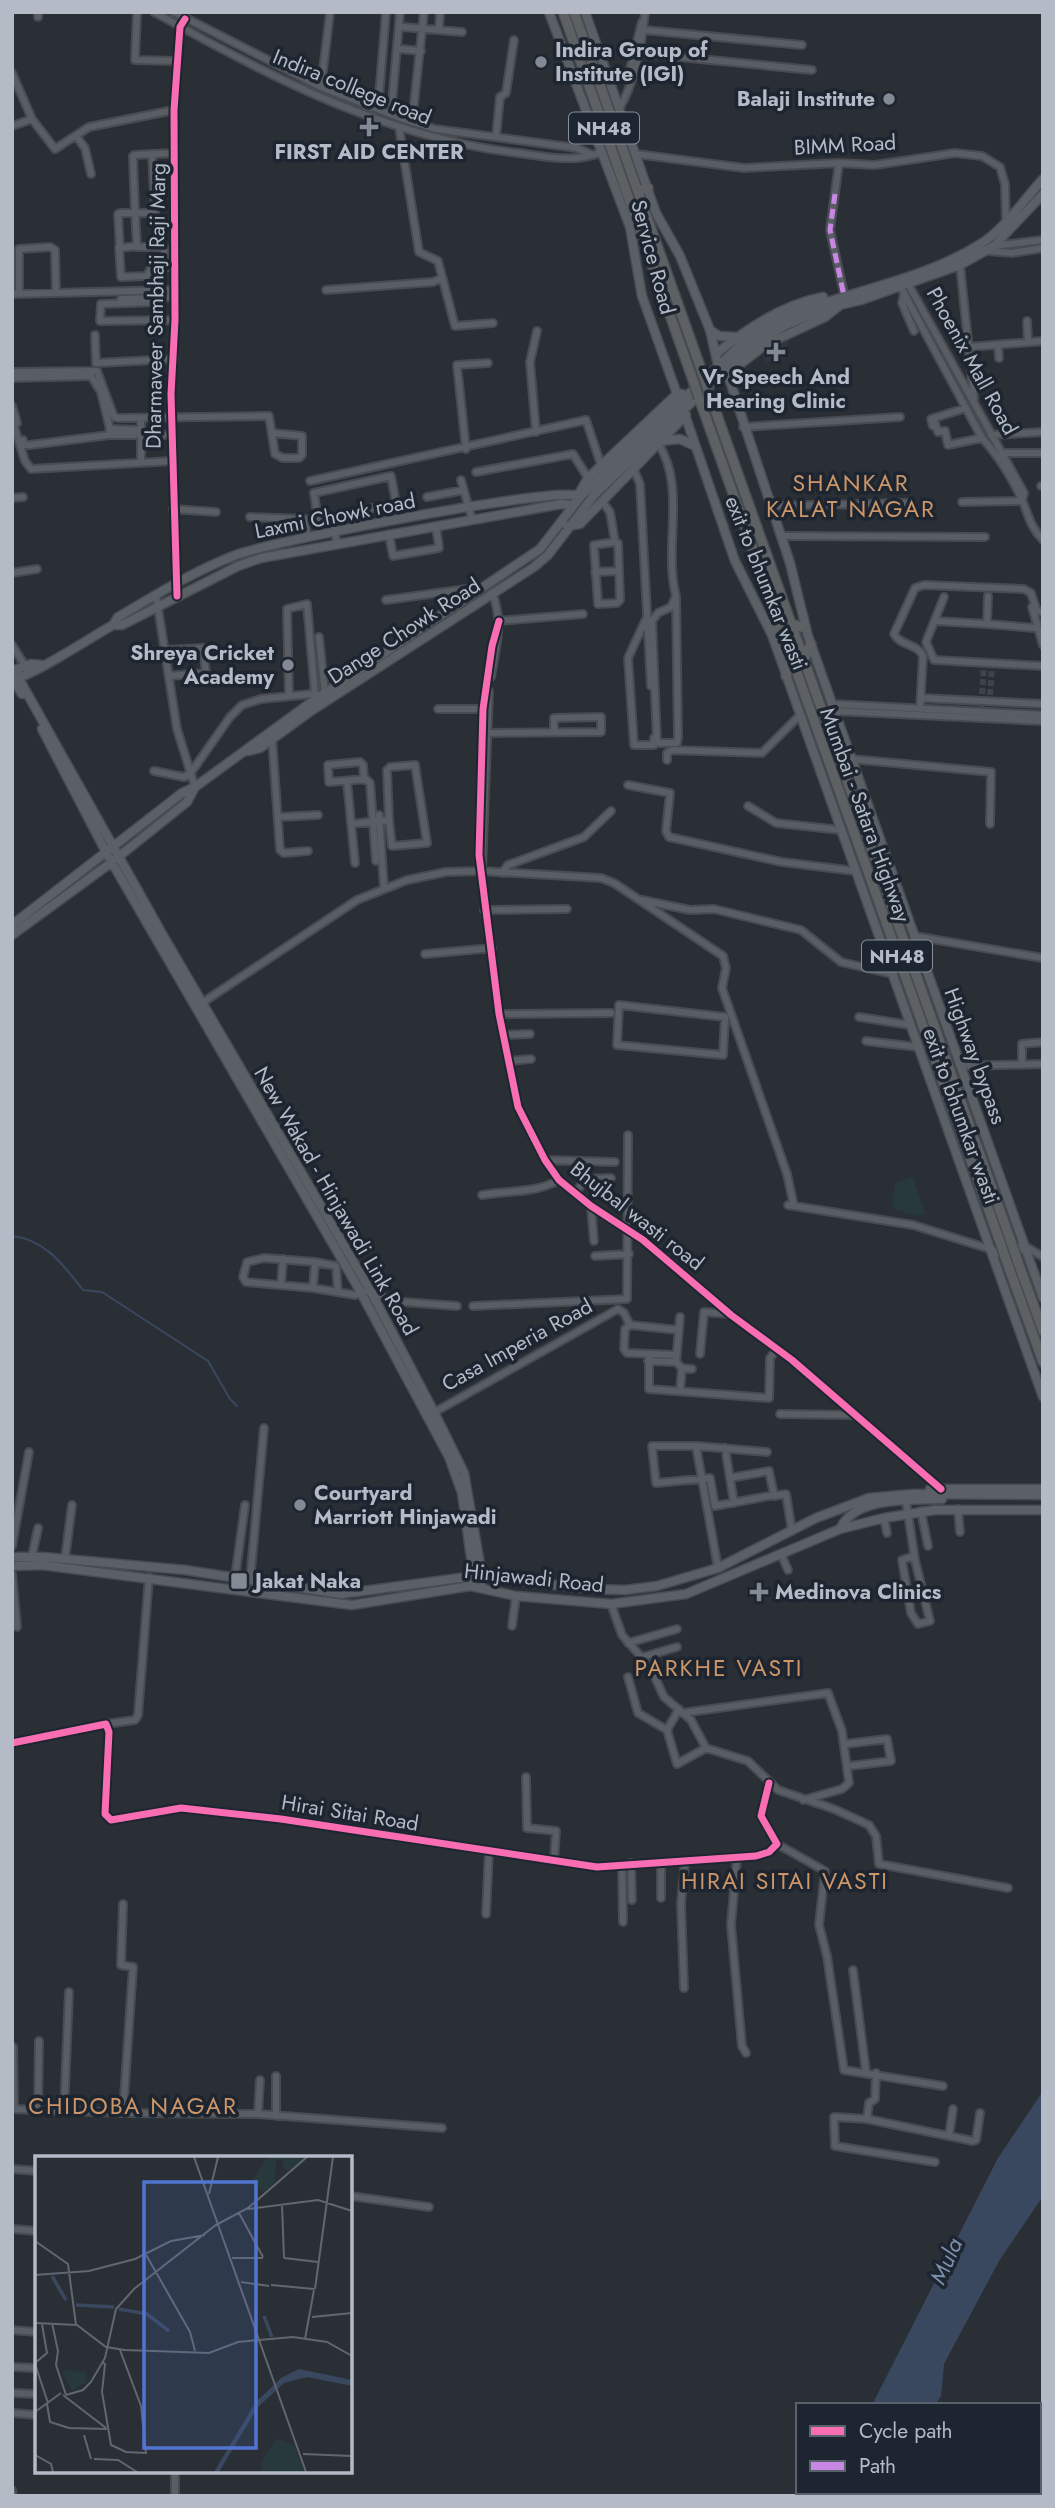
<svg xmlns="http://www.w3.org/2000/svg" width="1055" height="2508" font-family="Jost,sans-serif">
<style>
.medical{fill:#34323e}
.green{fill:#27393c}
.water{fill:#39485f}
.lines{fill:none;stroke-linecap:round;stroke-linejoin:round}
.stream{stroke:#39485f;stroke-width:2}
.minor-tunnel{stroke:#3f444c;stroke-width:6;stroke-dasharray:6 3;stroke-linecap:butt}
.minor-casing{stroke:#484b51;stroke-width:10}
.major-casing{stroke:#474b53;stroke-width:11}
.highway-casing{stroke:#464b51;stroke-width:12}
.minor{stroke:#595d64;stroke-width:6}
.major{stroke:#5b5f66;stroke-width:8}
.highway{stroke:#5e6164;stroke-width:9}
.highway-bridge-casing{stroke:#464b51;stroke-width:12;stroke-linecap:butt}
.highway-bridge{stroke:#5e6164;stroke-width:9}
.quiet{stroke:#c787e3;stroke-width:5;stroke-dasharray:10 5;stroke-linecap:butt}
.cycleway-casing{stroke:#1d2530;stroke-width:11}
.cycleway{stroke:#f96db3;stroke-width:7}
.poi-dot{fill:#848a94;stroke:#1d2530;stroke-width:2.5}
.labels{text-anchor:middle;stroke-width:7;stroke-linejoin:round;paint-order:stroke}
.shield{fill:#1d2530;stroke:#878e99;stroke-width:2}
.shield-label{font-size:19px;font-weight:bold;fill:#b4bbc6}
.poi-label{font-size:21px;font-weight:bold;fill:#b4bbc6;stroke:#1d2530;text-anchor:start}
.street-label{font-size:21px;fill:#b4bbc6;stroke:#1d2530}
.neighbourhood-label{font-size:23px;letter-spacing:2px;fill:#cd9668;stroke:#1d2530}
.water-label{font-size:23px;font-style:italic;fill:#7d90ac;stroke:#1d2530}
.inset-river{fill:none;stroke:#39485f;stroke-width:3.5}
.inset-road{fill:none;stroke:#616770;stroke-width:2}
.view{fill:#5274d2;fill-opacity:0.15;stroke:#5274d2;stroke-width:3.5}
.inset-edge{fill:none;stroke:#b4bbc6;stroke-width:3.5}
</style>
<rect width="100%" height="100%" fill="#2a2f36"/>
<path class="medical" d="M791,338L781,358L765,363L762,355L776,350L775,347Z"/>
<path class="green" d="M913,1177L925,1214L918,1216L895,1210L892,1203L895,1183Z"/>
<path class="water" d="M1043,2091V2196L999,2261L944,2364L941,2396L935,2405H872L998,2158Z
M823,2492H877L874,2496H821Z"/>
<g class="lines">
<path class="stream" d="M12,1236C45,1239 64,1266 83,1290L102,1292L208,1361L230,1399L237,1406"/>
<path class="minor-tunnel" d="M981,712L984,663
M989,713L992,664"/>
<g class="minor-casing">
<path id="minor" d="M38,12V17
M137,12L135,60L177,61
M154,12C268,76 387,138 518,153C536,155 557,160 576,158C585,158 593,154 602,153
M174,12L321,87L403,119L435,129L577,148L590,154
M403,27L462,32
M439,29L440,12
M644,30L802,45
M401,49L421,51
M638,53L812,70
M12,73L32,119L55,149L89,127L174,110
M609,79L623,77L629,73L642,22
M321,87L330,12
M378,109L386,12
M619,109C636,80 642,44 645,12
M391,114L400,12
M412,122L424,12
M12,126L32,119
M399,127L419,252L438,261L455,326L493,323
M76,136L85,148L91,174
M496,137L500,97L506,93L514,40
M152,154L155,212L154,213H120L118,214L120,248L137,246C135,216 134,186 133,156L134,155L175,153
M636,154L744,168L839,163L875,165L955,153L982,156L1000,167L1005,184L1006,220
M839,163L830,230L845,298
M994,246L1043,240
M119,247L121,277L147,276L151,268L174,267
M136,247H164L165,268
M988,251L1012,253L1043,248
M960,265L974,399
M907,282L1024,493L1022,501
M899,284L982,438C998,455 1014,481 1023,502C1029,517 1031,528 1043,540
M326,290L433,282L442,278
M12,294L175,290
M19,294V249L50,247L55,250L56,293
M904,294L902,303L914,331
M161,297L156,302L101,304L100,321L175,320
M121,299L175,297
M1027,321L1028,342
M95,335L96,363L174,359
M998,345L999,358
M969,347L1043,341
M12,372L97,371L114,417L118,418L269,416L275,454L283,458H299L302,455V436L273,433
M12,378L91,376L101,392L110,429
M12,406L17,423
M141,418V462
M12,420L25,461L31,469L172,461
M935,423L938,432L945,431L948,445L982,438
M933,426L931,419L966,408
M743,427L900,417
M110,429L141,430
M536,432L530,362L537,331
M109,435H135
M991,435L1043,432
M141,437L164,435
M23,440L24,445H30L109,435L110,429
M658,443C687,488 663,547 676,596L671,607L658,613L652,621L657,743H677L678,737L676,596
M466,449L457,365L488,363
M1003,453H1043
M633,468L640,484L651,686
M476,472L573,454L588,478
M461,480L472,519
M310,481L586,420L601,465
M1041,486H1043
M427,497L464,490
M12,498L23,497
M602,501L610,512L615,542L594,545L598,604L617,603L620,600L618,543L615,542
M962,502L1022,501
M772,506L906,503
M173,509L216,512
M250,517L305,519L307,537
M331,517L318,520L314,493L391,476L396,503L331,517L337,543
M389,534L393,556L439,548L436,526
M782,536L985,537
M595,572L619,571
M12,573L37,569
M156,595L177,729L195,787
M177,596L171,394L175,320L174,110L180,27L185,19
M988,596L987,624L1035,628
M944,597L926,642L934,660L1043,666
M386,600L474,588L476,592
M1032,607L1043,645
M646,619L628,658L634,745H654V738
M499,621L492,646L483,709L479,855L499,1014L518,1107L545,1160L559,1180L591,1206L643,1240L731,1315L792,1360L941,1489
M499,621L583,614
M936,621L987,624
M319,637L325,694
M12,645L27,669
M166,650L203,648L206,673L169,676
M491,677C496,646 504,622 492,592
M289,696L287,609L307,604L315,694
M921,698L1043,704
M832,704L1043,715
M438,709H483
M920,709L923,656C917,643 900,646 894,634L915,588L924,585L1024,589L1031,593L1037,611L1043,612
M835,711L1043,721
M486,733L601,732V717L554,718V731
M272,738L280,850L284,853L308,851
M851,759L991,772L990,824
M667,760V753L672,750L762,753L800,715
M154,771L184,777L190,774L230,717L242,705L261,699L312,694L319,695L322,699
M364,780L363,765L360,762L328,765L329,782L366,779L370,783L376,861
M347,781L355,863
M628,785L670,793L666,831L669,837L782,862L855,871
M748,806L776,823L841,830
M379,815L384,888
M278,817L318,815
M351,824L389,820L392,846L427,843L415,765L390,767L387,770L389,820
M482,869L489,691
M502,873L508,865L584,837L611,811
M642,900L690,910L714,909L801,930L841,962L892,974
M484,910L567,909
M914,936L1043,958
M425,954L492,948
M199,1005L357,900L407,880L446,872L482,871L601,878L614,883L723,956L726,968L722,988L787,1174L794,1206
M619,1005L725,1017L723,1055L617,1045Z
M499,1014L611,1013
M859,1017L910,1025
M503,1035L530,1034
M866,1041L918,1047
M508,1061L531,1059
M1022,1065V1044L1043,1042
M960,1066L1043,1064
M545,1160L615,1162
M575,1194L585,1179L611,1178
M482,1195C509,1190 534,1194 559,1180
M788,1205L913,1225L990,1249
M591,1206L594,1241
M1025,1246L1043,1257
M595,1256L629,1254
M315,1262L336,1266L338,1292
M281,1285L283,1259
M313,1288L246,1282L243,1277L247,1262L264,1258L315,1262L313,1288L355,1295L369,1290
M371,1292L391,1301L457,1306
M473,1306L627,1299L628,1135
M618,1309L624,1313L630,1325
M630,1325L625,1329L624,1349L627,1353L677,1355
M630,1325L678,1330
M649,1354V1389L769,1398L770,1358L777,1349
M700,1354L704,1312L729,1314
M648,1361L676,1362
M682,1368L692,1369
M680,1391L682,1368L676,1362L680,1317
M433,1413L618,1309
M780,1414L852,1415
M696,1446L767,1452
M725,1448L734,1503
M774,1496L786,1494L792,1531
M906,1501L915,1560
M958,1509L960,1532
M921,1511L928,1546
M884,1518L887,1533
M12,1546L29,1452
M781,1554L788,1570
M32,1556L38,1528
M911,1557L915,1560L930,1621L918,1624L911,1613L902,1560Z
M65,1559L72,1505
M718,1568L696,1446H652L656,1483L710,1478L715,1506L774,1495L769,1471L730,1478
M12,1574L17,1627
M235,1578L245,1505
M250,1581L264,1428
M611,1604L622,1635L650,1667L664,1697L691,1720L706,1748L748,1761L778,1790L834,1809L869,1825L876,1836L879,1864L1008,1888
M512,1626L516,1596
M628,1643L677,1629
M643,1657L677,1647
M628,1677L638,1713L667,1730L677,1764L706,1748
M682,1713L828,1693L842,1731L849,1783L842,1789L803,1800
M106,1724L135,1720L138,1715L149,1577
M667,1730L679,1709
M12,1743L106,1724L109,1732L105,1814L111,1820L181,1808L281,1819L597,1867L756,1856L769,1852L777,1844L761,1816L769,1783
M845,1744L887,1739L891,1761L849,1766
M526,1777L527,1828L556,1831L554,1861
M777,1844L825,1871L819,1925L827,1956L844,2070L943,2086
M737,1857L731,1925L742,2046L746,2053
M631,1863L632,1900
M622,1866L623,1922
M661,1898V1864
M486,1914L489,1851
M853,1970L866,2072
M684,1988L681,1904L685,1861
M13,2047L14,2109
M276,2076V2116
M12,2109L123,2113L133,1967L121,1965L123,1904
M38,2110L39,2041
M64,2112L69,1992
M123,2113L258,2114L442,2128
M258,2114L260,2080
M867,2119L869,2103L875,2099L876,2073
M949,2136L953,2109
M935,2162L835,2146L834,2117L867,2119L973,2141L976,2140L980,2113
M12,2169L37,2171
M350,2196L429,2207
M12,2229L37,2231
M12,2330L37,2332
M12,2367L37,2368
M12,2393L37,2394
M12,2413L37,2415
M12,2490L13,2496
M175,2495V2471"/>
</g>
<g class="major-casing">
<path id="major" d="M549,12L630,227L642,296L677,394
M585,12L656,213L680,256L710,330L718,365
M710,330L719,336L736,337
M716,354C747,328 782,305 823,297
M728,375L790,563L808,636L1043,1298
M725,376L765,345L825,317L839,306
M686,418L735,561L772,635L1043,1397
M661,441L680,439L693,445
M576,499L588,478L677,394H682
M567,526L580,524L686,415
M113,625L118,617C156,595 194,571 236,555C272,541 556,486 581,496
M14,670L165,939L371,1292L434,1412L464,1473L483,1581
M12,671L31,664L42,665
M12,678L22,694
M16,679C47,667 83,642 113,625H122L238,566L261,558L561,504L573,505
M42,729L107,854L359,1289L449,1457L462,1493L472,1565L470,1579
M248,751L260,748L308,713L534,567L548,555L595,494L753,344L786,325L827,308L861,300L960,265L994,246L1043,194
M12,925L182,793L195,787L313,701L540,549L581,496L749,337C820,292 908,289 979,245C1004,230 1023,201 1043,179
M12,935L112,862L187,802L195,787
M990,1249L996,1253L1020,1249L1023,1245
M930,1489H1043
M840,1529C855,1496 911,1500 942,1499
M12,1557H43L185,1570L341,1594L475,1576L591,1589L625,1590L657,1586L718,1568L816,1518L869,1498L913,1494L1043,1495
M12,1566L42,1565L352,1605L470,1586L516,1596L611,1604L686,1594L840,1529L884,1518L935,1510H1043"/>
</g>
<g class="highway-casing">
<path id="highway" d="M563,12L693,380
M574,12L702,372
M638,191L648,188
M708,390L1009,1236
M699,398L999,1239
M768,624L782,632
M791,624L805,628
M804,659L811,644
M786,676L791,658
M1019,1265L1043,1331
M1009,1268L1043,1362"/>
</g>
<use href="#minor" class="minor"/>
<use href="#major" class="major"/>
<use href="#highway" class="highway"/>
<g class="highway-bridge-casing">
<path id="highway-bridge" d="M702,372L708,390
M693,380L699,398
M1009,1236L1019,1265
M999,1239L1009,1268"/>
</g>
<use href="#highway-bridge" class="highway-bridge"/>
<path class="quiet" d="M835,194L830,230L844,296"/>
<g class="cycleway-casing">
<path id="cycleway" d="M177,596L171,394L175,320L174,110L180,27L185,19
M499,621L492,646L483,709L479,855L499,1014L518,1107L545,1160L559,1180L591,1206L643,1240L731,1315L792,1360L941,1489
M12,1743L106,1724L109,1732L105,1814L111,1820L181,1808L281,1819L597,1867L756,1856L769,1852L777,1844L761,1816L769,1783"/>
</g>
<use href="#cycleway" class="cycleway"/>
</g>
<g class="poi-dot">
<circle cx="541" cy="62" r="7"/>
<circle cx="889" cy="99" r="7"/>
<path d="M365.5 116.5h7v7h7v7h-7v7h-7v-7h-7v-7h7z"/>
<path d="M772.5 341.5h7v7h7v7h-7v7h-7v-7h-7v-7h7z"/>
<circle cx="288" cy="665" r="7"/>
<circle cx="300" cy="1505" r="7"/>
<rect x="230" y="1572" width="18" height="18" rx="3.5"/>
<path d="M755.5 1581.5h7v7h7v7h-7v7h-7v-7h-7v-7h7z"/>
</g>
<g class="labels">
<g class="shield">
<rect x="569" y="112.5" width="70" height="31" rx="5"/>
<rect x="862" y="940.5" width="70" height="31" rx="5"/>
</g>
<g class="shield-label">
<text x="604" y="135">NH48</text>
<text x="897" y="963">NH48</text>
</g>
<g class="poi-label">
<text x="555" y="57">Indira Group of<tspan x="555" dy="24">Institute (IGI)</tspan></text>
<text x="875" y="106" text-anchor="end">Balaji Institute</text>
<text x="369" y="159" text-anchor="middle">FIRST AID CENTER</text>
<text x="776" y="384" text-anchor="middle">Vr Speech And<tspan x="776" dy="24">Hearing Clinic</tspan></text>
<text x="274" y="660" text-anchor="end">Shreya Cricket<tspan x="274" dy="24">Academy</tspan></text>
<text x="314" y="1500">Courtyard<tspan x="314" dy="24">Marriott Hinjawadi</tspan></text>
<text x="255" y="1588">Jakat Naka</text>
<text x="775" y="1599">Medinova Clinics</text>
</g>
<g class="street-label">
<text transform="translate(352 87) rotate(22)" y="7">Indira college road</text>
<text transform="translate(845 145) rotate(-3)" y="7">BIMM Road</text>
<text transform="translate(653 257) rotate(75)" y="7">Service Road</text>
<text transform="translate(156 306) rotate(-89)" y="7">Dharmaveer Sambhaji Raji Marg</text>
<text transform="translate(972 361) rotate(61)" y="7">Phoenix Mall Road</text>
<text transform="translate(335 516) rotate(-11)" y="7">Laxmi Chowk road</text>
<text transform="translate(766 583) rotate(68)" y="7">exit to bhumkar wasti</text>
<text transform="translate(404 631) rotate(-33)" y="7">Dange Chowk Road</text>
<text transform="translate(865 815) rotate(70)" y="7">Mumbai - Satara Highway</text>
<text transform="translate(975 1056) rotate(70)" y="7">Highway bypass</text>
<text transform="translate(961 1116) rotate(70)" y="7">exit to bhumkar wasti</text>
<text transform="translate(336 1201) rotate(60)" y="7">New Wakad - Hinjawadi Link Road</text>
<text transform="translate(637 1216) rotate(38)" y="7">Bhujbal wasti road</text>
<text transform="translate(517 1345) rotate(-29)" y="7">Casa Imperia Road</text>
<text transform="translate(534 1578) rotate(6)" y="7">Hinjawadi Road</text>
<text transform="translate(350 1813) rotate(9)" y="7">Hirai Sitai Road</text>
</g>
<g class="neighbourhood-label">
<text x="851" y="491">SHANKAR<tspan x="851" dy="26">KALAT NAGAR</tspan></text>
<text x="719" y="1676">PARKHE VASTI</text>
<text x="785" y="1889">HIRAI SITAI VASTI</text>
<text x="133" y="2114">CHIDOBA NAGAR</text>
</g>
<g class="water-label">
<text transform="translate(946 2261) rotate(-66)" y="8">Mula</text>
</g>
</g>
<g transform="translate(35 2156)">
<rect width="317" height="317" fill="#2a2f36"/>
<path d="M233,1H271L256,15L248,12V4H241L240,26L227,37L217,24ZM26,214L50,216L52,225L39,234L52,230L37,235ZM242,283L258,288L269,316H228L226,306Z" fill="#27393c"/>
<path d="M264,213L317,224V230L272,221L249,227L223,251L184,316H179L220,247L246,222Z" fill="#39485f"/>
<path class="inset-river" d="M17,120L31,144M41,149L79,151M84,153L112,158L134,175M229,160L237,181"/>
<path class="inset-road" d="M159,1L271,316M174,38L183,1M247,48L249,102M213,53L283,44L317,55M204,57L228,101M181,69L213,52L272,1M0,85L33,108L41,169M110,97L155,176L160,195M197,102H228M249,102L283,106M0,119L54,115L100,103L136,85L170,79M206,126L234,130M236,129L279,133M280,133L298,1M277,161L317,157M0,167L42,169L71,191L90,194L174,197L203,186L258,181L292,186L317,200M17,167L23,195L21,209L31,239M270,183L279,134M67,206L70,208L67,236L76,289L91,296L111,297L106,250L85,194M0,207L12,197L7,168M0,208L13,247M28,239L71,272M31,239L48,234L56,226L70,202L81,153L99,133L182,68M12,248L15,266L34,272L72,273M0,256L26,237M49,279L56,303M268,298L317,300M0,299L16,308L18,316M59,303L83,304L102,316"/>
<path class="view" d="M109,26H221V292H109Z"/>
<rect width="317" height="317" class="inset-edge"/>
</g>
<rect width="1055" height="2508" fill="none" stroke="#b4bbc6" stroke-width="28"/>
<rect x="796" y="2403" width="245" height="91" fill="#1d2530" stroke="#59616c" stroke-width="2"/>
<rect x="810" y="2426" width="35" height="10" fill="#f96db3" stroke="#59616c" stroke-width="2"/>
<text x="859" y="2438" font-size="21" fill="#b4bbc6">Cycle path</text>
<rect x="810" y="2461" width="35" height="10" fill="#c787e3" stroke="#59616c" stroke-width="2"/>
<text x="859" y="2473" font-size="21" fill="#b4bbc6">Path</text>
</svg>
